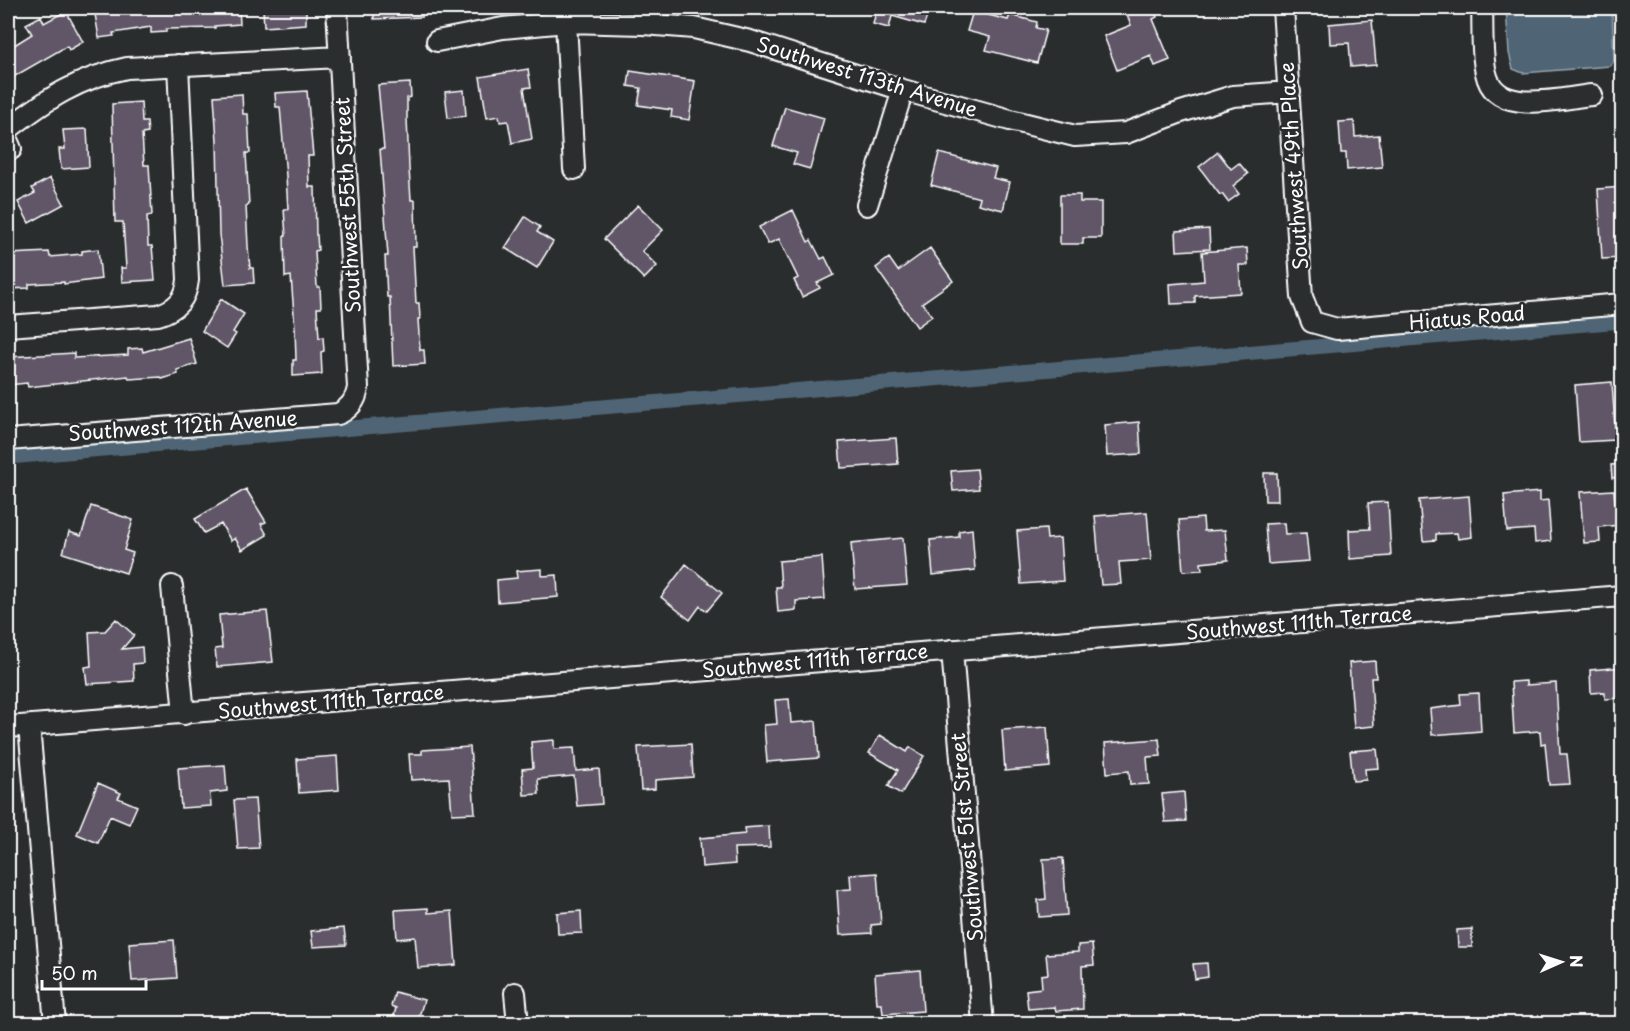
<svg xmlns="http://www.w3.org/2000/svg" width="1630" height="1031" font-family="'Playpen Sans',sans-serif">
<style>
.water{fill:#506574;stroke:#96a3ac;stroke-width:1.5}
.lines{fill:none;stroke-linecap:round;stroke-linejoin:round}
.canal{stroke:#506574;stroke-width:15}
.building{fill:#605767;stroke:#fff;stroke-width:1.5}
.minor-casing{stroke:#fff;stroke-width:24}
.minor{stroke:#2a2d2e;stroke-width:20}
.labels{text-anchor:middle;stroke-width:5;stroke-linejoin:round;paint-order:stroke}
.street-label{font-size:20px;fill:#fff;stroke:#2a2d2e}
</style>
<rect width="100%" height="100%" fill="#2a2d2e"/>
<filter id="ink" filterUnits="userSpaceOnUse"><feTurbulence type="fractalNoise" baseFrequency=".0167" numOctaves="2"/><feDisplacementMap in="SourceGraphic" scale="12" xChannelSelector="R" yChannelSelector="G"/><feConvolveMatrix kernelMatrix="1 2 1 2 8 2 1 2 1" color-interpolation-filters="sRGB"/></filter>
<g filter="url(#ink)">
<path class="water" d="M1506,8H1612L1614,61L1610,66L1523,73L1513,69L1509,53Z"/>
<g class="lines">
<path class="canal" d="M8,457L1622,321"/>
</g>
<path class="building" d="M94,8H239L240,24L215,26V28L166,29V32L151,33V27L113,33L114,36L99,38Z
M270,8H300V10L306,9V24L264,27L263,9Z
M374,8H422V17L374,19Z
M873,8H930L924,25L892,16L889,28L873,24L876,12L872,11Z
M1131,8H1153L1157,17L1153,19L1170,60L1155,66L1151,56L1117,70L1104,36L1131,25L1125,10Z
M66,11L83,42L69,50L67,46L8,80V49L32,34L26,24L41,16L44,23Z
M973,11L1008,20L1010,15L1037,22L1036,28L1046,30L1037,63L986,50L990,37L967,31Z
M1372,20L1376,65L1351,67L1349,43L1330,44L1329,24Z
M528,69L531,87L524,88L532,139L512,143L508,121L500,122L499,116L487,118L480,77Z
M630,71L695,81L689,120L671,117L672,110L638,105L641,88L628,86Z
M410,83L411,97L407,98V118L409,168L411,200H415L416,247H413L416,303H419L420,319H418L420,350H424L425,364L393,366L390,297H387L385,256H388L380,149H384L378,85Z
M464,90L466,116L448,118L445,92Z
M307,91L313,156H308L309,187H315L316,235H317L318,250L315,251L317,287H320L321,308H317L319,338L323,337L324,351L321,352L322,374L293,376V360H296L295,328L291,276L285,277L284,236H286L284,209H288L286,176L280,107H276L275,93Z
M242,94L243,114H248L250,153H246L249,205L246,206L248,246L250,268H253L254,283L225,285L219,234L217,141L214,96Z
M141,102L142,122H147L148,133L142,134L144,165H149L152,215L147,216L148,246H152L155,280L122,282L121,268H126L123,222H115L112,104Z
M785,107L824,118L810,169L793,164L797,153L773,146Z
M1354,121L1355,137L1379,135L1382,167L1347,170L1346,153H1341L1339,122Z
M87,129L89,167L61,169L59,149H65L63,130Z
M1218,152L1231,169L1239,163L1248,174L1233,186L1239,194L1228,202L1222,194L1220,195L1199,167Z
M939,153L996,168L993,178L1010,182L1003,210L978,204L980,198L931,185Z
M50,178L64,204L29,223L18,202L35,193L32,188Z
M1623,187V258L1602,259L1598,189Z
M1060,195H1080V202H1101V238H1083V244H1060Z
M638,205L663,230L642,251L657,266L644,279L604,239Z
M793,210L808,242L811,240L821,259L825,257L834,275L817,283L820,288L802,297L794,280L798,278L779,239L768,244L759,227Z
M525,217L540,227L537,232L553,242L537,268L505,248Z
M1209,229L1210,249L1177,251L1176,231Z
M930,248L953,281L922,303L932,316L917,327L876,268L889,258L898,271Z
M1247,248L1248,265H1239L1241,293L1195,296V303L1171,304L1170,284L1204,281L1202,252Z
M98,249L101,279L64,284V282L29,284V288L10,289L9,254L49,252L50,257L82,254V251Z
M221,299L244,314L233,332L236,334L227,348L202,331Z
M189,338L197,364L177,370L178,374L162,379L161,377L129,379L128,376L28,387L27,383L8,385V357L74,353V358L128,355V349L142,348L143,352Z
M1612,382L1616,440L1579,442L1575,385Z
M1139,422L1141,454L1107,456L1105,425Z
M896,438L898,464L841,468L839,442Z
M1623,464V477L1612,478L1611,465Z
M977,469L979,489L953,491L951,471Z
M1264,473H1277L1278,501H1265Z
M246,489L266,522L261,524L267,535L242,550L235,538L231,541L221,524L204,533L195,519Z
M1614,490L1615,503L1623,502V521H1619L1620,525L1599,527L1600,542L1584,543L1580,492Z
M1540,492V501L1548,500L1551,541L1535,543L1534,529L1507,531L1504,495Z
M1469,496L1472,537L1458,539L1457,533L1436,534V540L1423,541L1419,500Z
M1388,502L1391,556L1350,559L1349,530L1370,529L1368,503Z
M91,506L133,520L124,550L133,553L126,573L63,553L69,532L81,536Z
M1147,512L1151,560L1119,562L1121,584L1101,585L1095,516Z
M1203,518L1204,531L1225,530L1228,560L1201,563L1202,570L1183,571L1179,520Z
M1284,523L1285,534L1306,533L1309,561L1268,564L1265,524Z
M972,529L975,570L933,575L930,540L959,537V531Z
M1046,529L1047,539L1060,538L1063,581L1021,584L1017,531Z
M903,538L907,585L855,589L851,543Z
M822,557L825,599L796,601V610L778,612L776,587H781L779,561Z
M686,564L722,593L707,611L700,606L690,620L661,597Z
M542,569V576L557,575L558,597L498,602L497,580L517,578L516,571Z
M267,611L273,662L217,667L215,649L222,648L219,615Z
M116,619L134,635L122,649L142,647L143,663L133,664L134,681L87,684L85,667L91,666L89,632L105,631Z
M1375,661L1376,678H1371L1374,726L1354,728L1349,663Z
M1623,667V698L1605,699V692L1591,693L1590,670Z
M1526,681V685L1556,683L1560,754H1567L1570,784L1549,785L1545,743L1541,744L1540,731L1514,733L1511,682Z
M1479,693L1481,731L1432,735L1430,709L1461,705L1460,694Z
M789,699L791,723L816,721L819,758L767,762L764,725L777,724L775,700Z
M1047,727L1050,767L1005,771L1002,730Z
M880,735L907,752L910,747L924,756L901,794L888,786L898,770L869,753Z
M1159,739L1161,756L1147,757L1149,784L1130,785L1129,771L1107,773L1105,743Z
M554,740V749L574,748L576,771L599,769L602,804L577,806L574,776L538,779L539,794L524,795L522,769L533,768L531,742Z
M691,744L693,777L655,780V789L641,790L638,747Z
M470,747L475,813L452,814L449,778L411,780L409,754H422V750Z
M1377,749L1379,768L1365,769L1366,780L1353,781L1350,751Z
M337,756L339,790L299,793L297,759Z
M225,765L227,791L210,793L211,806L181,808L178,768Z
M98,783L121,793L118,798L137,806L129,824L110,816L98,843L77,834Z
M1184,792L1186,821L1165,822L1162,794Z
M255,799L259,848L238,849L234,800Z
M769,826L770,847L734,848L735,864L702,867L700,838L745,834L744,828Z
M1063,858L1067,915L1039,917L1038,900L1046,899L1043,859Z
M877,873L881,924L871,925L872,933L840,935L837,890L851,889L850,875Z
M428,908V913L452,911L456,965L418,968L415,937L397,939L395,910Z
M581,911L582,933L558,934L557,913Z
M344,928L346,945L313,947L311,931Z
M1472,929V947H1458L1457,930Z
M174,940L177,978L132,981L129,943Z
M1092,944L1094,965L1082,966L1083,1009L1056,1011L1055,1007L1028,1009L1026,990L1042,988L1041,975L1048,974L1046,954L1078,952V945Z
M1207,963L1208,977L1195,979L1193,964Z
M920,970L923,1011L883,1014L882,1004H877L875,974Z
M395,992L424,1000L417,1023H392L396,1008L391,1006Z"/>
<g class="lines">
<g class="minor-casing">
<path id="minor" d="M1283,8L1302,297L1312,322L1337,329L1622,304
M1482,8C1483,28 1481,52 1486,73C1495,117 1559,98 1592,95
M566,22L574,169
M437,41L503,28L566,22L644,24L694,28L750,41L903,90L1010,120L1075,136L1126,133L1181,112L1233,96L1290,92
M8,129C47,99 78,78 127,68L340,57
M8,142L11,149
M867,205L903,90
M8,326L158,315C177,309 186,299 188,280L178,65
M8,440L338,414C350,409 356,400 358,388L337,8
M172,586L184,714
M952,650L983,1024
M29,726L55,1024
M8,727L1622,596
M515,993L518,1024"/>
</g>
<use href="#minor" class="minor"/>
</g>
</g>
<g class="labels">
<g class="street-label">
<text transform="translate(867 77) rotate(17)" y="7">Southwest 113th Avenue</text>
<text transform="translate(1294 166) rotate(-94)" y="7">Southwest 49th Place</text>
<text transform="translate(348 205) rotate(-93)" y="7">Southwest 55th Street</text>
<text transform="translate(1467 318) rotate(-5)" y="7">Hiatus Road</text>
<text transform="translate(183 426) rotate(-4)" y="7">Southwest 112th Avenue</text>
<text transform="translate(1299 623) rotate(-5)" y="7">Southwest 111th Terrace</text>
<text transform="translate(815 661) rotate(-5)" y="7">Southwest 111th Terrace</text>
<text transform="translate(331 702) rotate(-5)" y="7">Southwest 111th Terrace</text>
<text transform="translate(967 837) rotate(-95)" y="7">Southwest 51st Street</text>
</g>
</g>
<rect width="1630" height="1031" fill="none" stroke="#2a2d2e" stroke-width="30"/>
<rect x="15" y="15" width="1600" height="1001" fill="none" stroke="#fff" stroke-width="2" filter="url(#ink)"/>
<g transform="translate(1561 962) rotate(87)" stroke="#2a2d2e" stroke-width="4.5" paint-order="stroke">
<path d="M0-4.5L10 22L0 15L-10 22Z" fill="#ffffff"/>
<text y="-9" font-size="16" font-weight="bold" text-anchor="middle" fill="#ffffff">N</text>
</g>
<path d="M42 980v9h104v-9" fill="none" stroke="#ffffff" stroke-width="3"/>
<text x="51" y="980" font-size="18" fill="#ffffff" stroke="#2a2d2e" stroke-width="4.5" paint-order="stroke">50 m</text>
</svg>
